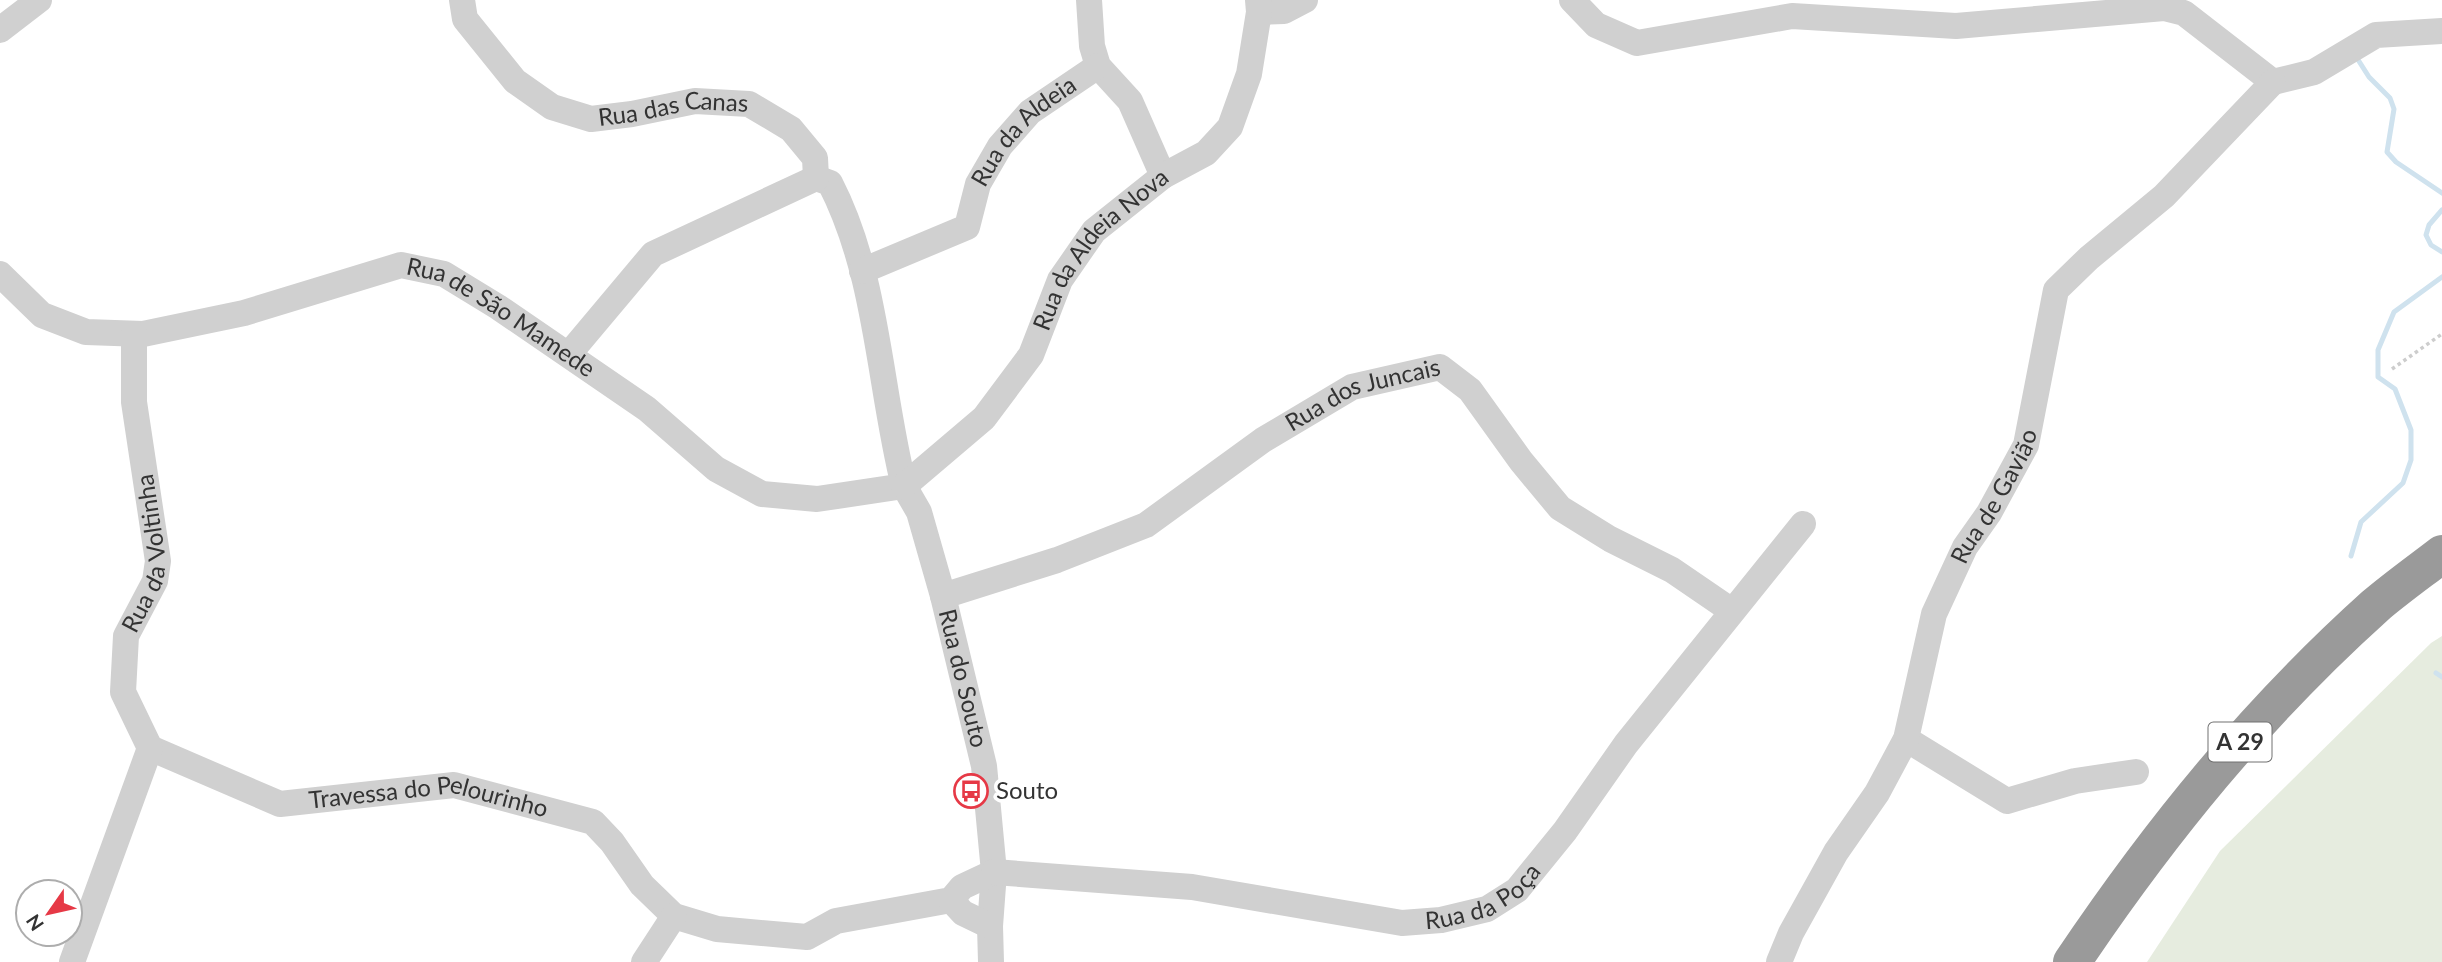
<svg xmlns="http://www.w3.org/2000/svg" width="2442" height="962" font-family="Lato,sans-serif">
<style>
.green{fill:#e6ecdf}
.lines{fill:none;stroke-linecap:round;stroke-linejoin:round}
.stream{stroke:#cfe2ee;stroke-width:5}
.path{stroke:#cdcdcd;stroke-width:3.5;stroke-dasharray:3.5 3.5;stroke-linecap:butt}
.minor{stroke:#d0d0d0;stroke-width:26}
.highway{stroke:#9a9a9a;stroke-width:38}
.labels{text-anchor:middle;stroke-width:7;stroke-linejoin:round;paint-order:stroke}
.shield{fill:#fff;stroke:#707070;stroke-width:2}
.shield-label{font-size:23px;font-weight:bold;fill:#333}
.street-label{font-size:24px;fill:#333;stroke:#fff}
.poi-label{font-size:24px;fill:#333;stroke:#fff;text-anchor:start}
</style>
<rect width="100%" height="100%" fill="#fff"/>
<path class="green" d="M2442,636V962H2147L2220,851L2431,643Z"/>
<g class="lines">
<path class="stream" d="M2355,55L2369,77L2390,98L2394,109L2387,152L2396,162L2442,193
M2442,210L2429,225L2426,235L2431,245L2442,252
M2351,556L2361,522L2403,483L2411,460V430L2395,389L2378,377V350L2394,312L2442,277
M2436,673L2442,677"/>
<path class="path" d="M2392,369L2442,334"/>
<g class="minor">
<path id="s1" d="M462,0L465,19L515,81L552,107L591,119L632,114L695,101L749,104L791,129L815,158L816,178"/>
<path d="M1089,0L1092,46L1098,66L1130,101L1163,176"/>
<path d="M1572,0L1596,25L1637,43L1792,16L1956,26L2164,8L2184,13L2273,82"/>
<path d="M1259,12L1284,11L1305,0"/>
<path d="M0,30L39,0"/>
<path d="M2273,82L2314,72L2376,35L2442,31"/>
<path id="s2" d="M816,178L830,183C878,276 879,386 904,486L919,512L943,596L984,766L994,872L990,926L991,962"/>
<path id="s3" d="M862,271L967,227L978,184L1000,146L1030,112L1098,66"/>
<path id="s4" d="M0,274L42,315L86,332L143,334L244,313L401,265L444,274L498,307L647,409L716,469L762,494L817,499L904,486"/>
<path d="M569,354L653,254L816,178"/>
<path id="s5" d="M904,486L984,418L1031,355L1060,280L1094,231L1163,176L1206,153L1230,127L1249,74L1259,12L1258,0"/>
<path id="s6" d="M943,596L1057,560L1146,525L1263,440L1352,387L1440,367L1470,390L1521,461L1560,508L1610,539L1672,570L1732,611"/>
<path d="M1906,739L2007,801L2075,781L2136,772"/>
<path id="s7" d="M150,748L280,804L454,785L593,822L612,842L642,885L674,916L717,929L807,937L836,921L951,900L962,887L994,872"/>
<path id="s8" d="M994,872L1192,887L1402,923L1441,920L1487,909L1517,890L1565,831L1626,744L1803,524"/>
<path d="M951,900L963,913L990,926"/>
<path id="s9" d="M72,962L150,748L123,692L126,636L155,581L158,561L134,402V334"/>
<path d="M644,962L674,916"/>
<path id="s10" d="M1779,962L1791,933L1836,852L1877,793L1906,739L1934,614L1965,547L1989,513L2026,445L2056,290L2089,258L2164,196L2273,82"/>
</g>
<path class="highway" d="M2072,962C2161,830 2256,713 2375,606C2396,588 2420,571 2442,554"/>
</g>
<defs>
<g id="bus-ring" transform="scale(1.75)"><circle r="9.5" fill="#fff" stroke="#e63946" stroke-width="1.5"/><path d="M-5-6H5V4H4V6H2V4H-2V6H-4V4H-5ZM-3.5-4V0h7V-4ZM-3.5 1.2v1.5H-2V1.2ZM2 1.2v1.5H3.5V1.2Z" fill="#e63946"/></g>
</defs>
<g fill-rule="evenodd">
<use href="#bus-ring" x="971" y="791"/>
</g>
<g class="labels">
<rect class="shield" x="2208.5" y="722.5" width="63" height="39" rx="5"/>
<g class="shield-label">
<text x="2240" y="750">A 29</text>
</g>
<g class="street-label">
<text dy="8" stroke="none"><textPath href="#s1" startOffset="268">Rua das Canas</textPath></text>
<text dy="8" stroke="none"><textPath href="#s3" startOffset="229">Rua da Aldeia</textPath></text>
<text dy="8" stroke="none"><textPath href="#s5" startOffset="313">Rua da Aldeia Nova</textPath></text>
<text dy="8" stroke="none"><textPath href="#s4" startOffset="544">Rua de São Mamede</textPath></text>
<text dy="8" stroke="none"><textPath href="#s6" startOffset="471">Rua dos Juncais</textPath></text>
<text dy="8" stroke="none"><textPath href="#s10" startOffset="518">Rua de Gavião</textPath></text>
<text dy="8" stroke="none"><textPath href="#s9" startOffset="434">Rua da Voltinha</textPath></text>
<text dy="8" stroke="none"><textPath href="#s2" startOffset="530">Rua do Souto</textPath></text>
<text dy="8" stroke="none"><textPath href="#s7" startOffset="292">Travessa do Pelourinho</textPath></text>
<text dy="8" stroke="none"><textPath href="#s8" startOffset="499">Rua da Poça</textPath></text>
</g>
<g class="poi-label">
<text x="996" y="799">Souto</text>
</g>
</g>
<g transform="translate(49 913) rotate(236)"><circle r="33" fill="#ffffff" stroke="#adadad" stroke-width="2"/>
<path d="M0-5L12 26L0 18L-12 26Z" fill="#e63946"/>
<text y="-10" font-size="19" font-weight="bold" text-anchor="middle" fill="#333333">N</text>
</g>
</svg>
